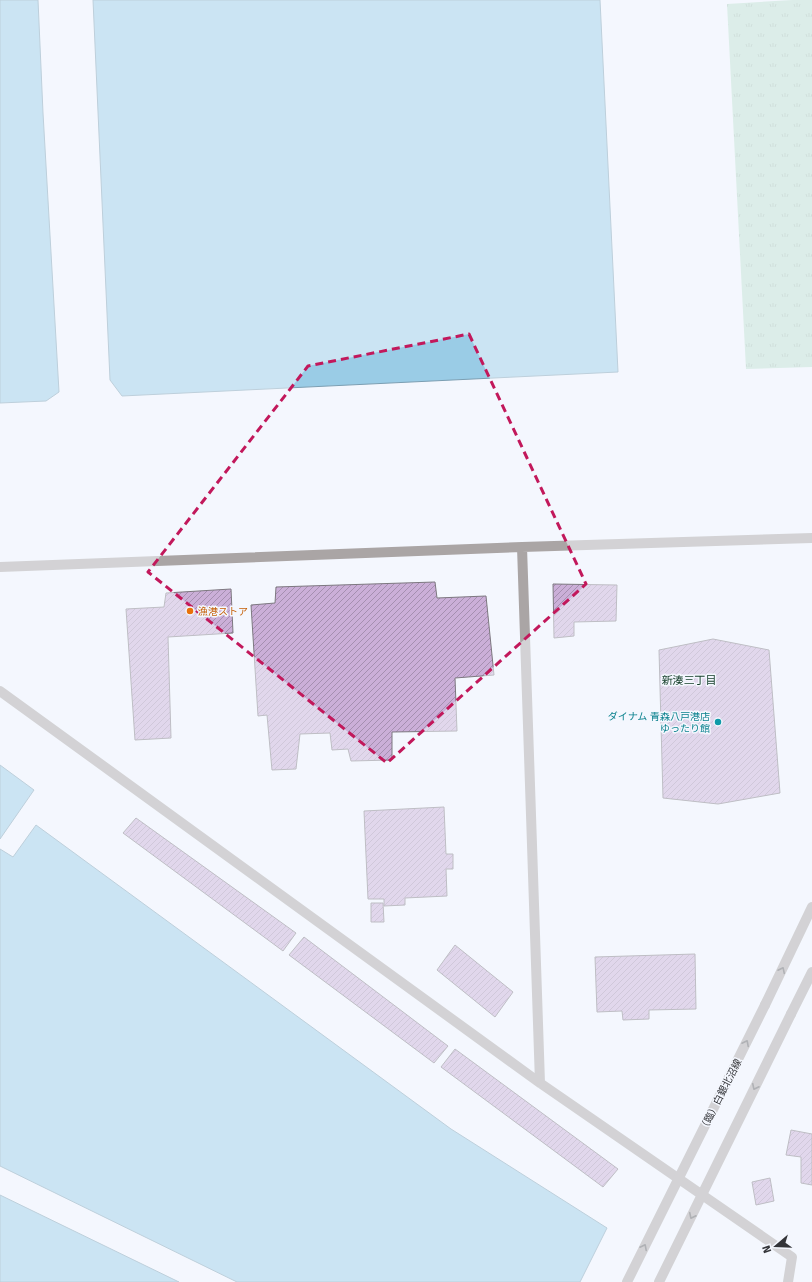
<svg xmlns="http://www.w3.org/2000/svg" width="812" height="1282" font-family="'Fira Sans','Noto Sans JP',sans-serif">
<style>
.grass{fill:url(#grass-tufts)}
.water{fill:#9acce6;stroke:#7b9eb2}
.building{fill:url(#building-hatch);stroke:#7d7880}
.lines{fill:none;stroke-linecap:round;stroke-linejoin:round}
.minor{stroke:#aaa5a5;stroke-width:10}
.minor-bridge{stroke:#aaa5a5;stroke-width:10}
.oneway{stroke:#5d5c5e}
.marked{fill:none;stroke:#c2185b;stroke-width:3;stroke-dasharray:8 5;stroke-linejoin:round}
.food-dot{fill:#e8710a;stroke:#f4f7fe;stroke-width:1.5}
.culture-dot{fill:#0f9aa8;stroke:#f4f7fe;stroke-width:1.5}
.labels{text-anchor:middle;stroke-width:3;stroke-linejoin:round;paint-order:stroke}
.food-label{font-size:10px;fill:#c56008;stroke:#f4f7fe;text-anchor:start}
.culture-label{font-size:10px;fill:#0d838f;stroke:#f4f7fe;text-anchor:end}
.street-label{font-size:10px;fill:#333438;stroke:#f4f7fe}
.neighbourhood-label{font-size:11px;fill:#113b26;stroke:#f4f7fe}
</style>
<defs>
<pattern id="grass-tufts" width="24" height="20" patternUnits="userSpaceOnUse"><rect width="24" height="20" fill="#bfe1d1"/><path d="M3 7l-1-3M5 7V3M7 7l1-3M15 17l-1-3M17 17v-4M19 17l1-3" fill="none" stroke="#a5c2b4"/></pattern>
<pattern id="building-hatch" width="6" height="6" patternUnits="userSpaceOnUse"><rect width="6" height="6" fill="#cbafd8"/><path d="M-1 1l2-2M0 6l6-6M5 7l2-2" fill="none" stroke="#a58fb0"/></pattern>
</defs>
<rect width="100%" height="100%" fill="#f4f7fe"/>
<path class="grass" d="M792,0H812V367L746,369L727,4Z"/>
<path class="water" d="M0,0H38L43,113L59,392L46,401L0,403Z
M93,0H600L618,372L122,396L110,380Z
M0,765L34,790L0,839Z
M36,825L451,1129L607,1228L580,1282H237L0,1166V849L13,857Z
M0,1195L179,1282H0Z"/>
<path class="building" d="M435,582L437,598L486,596L494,675L455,678L457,731L392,732V760L351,761L348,749L332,750L330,733L300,734L296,769L272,770L267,715L258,716L251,605L275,603L276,587Z
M553,584L617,585L616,621L574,622V636L554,638Z
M231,589L233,633L168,637L171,738L135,740L126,609L164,607L166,593Z
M713,639L769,650L780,793L718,804L663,798L659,650Z
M444,807L446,854H453V869H446L447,896L405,898V905L384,906V899H368L364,811Z
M136,818L296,933L283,951L123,833Z
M371,903H383L384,922H371Z
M304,937L448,1046L434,1063L289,955Z
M455,945L513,992L495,1017L437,970Z
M695,954L696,1009L649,1010V1019L623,1020L622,1011L597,1012L595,957Z
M455,1049L618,1169L603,1187L441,1067Z
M791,1130L812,1134V1185L801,1183V1157L786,1155Z
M770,1178L774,1201L756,1205L752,1182Z"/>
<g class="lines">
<path class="minor" d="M522,547L540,1083
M0,567L522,547L812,538
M0,691L540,1083L792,1257L788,1282
M765,1005L812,907
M791,1014L812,972"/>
<path class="minor-bridge" d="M627,1282L765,1005
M659,1282L791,1014"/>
</g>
<defs><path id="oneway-chevron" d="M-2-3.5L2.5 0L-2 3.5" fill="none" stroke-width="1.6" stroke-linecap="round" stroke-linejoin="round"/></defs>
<g class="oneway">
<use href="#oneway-chevron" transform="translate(782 970) rotate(-64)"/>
<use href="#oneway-chevron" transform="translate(746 1043) rotate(-63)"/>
<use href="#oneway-chevron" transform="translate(755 1087) rotate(116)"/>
<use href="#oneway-chevron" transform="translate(692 1216) rotate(116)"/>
<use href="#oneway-chevron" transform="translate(644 1247) rotate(-63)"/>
</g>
<path d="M0 0H812V1282H0ZM469,334L586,584L387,763L148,572L308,366Z" fill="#f4f7fe" fill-opacity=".55" fill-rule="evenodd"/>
<path class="marked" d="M469,334L586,584L387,763L148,572L308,366Z"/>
<circle class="food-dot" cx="190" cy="611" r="4"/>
<circle class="culture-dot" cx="718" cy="722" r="4"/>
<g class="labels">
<g class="food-label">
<text x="198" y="615">漁港ストア</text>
</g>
<g class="culture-label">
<text x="710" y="720">ダイナム 青森八戸港店<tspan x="710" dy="12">ゆったり館</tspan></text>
</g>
<g class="street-label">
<text transform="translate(720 1095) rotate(-63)" y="4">（臨）白銀北沼線</text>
</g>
<g class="neighbourhood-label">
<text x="689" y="684">新湊三丁目</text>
</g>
</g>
<g transform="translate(776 1246) rotate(251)" stroke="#f4f7fe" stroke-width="3" paint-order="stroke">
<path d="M0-3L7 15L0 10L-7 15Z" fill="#333438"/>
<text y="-6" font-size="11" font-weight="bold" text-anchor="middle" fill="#333438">N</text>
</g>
</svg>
